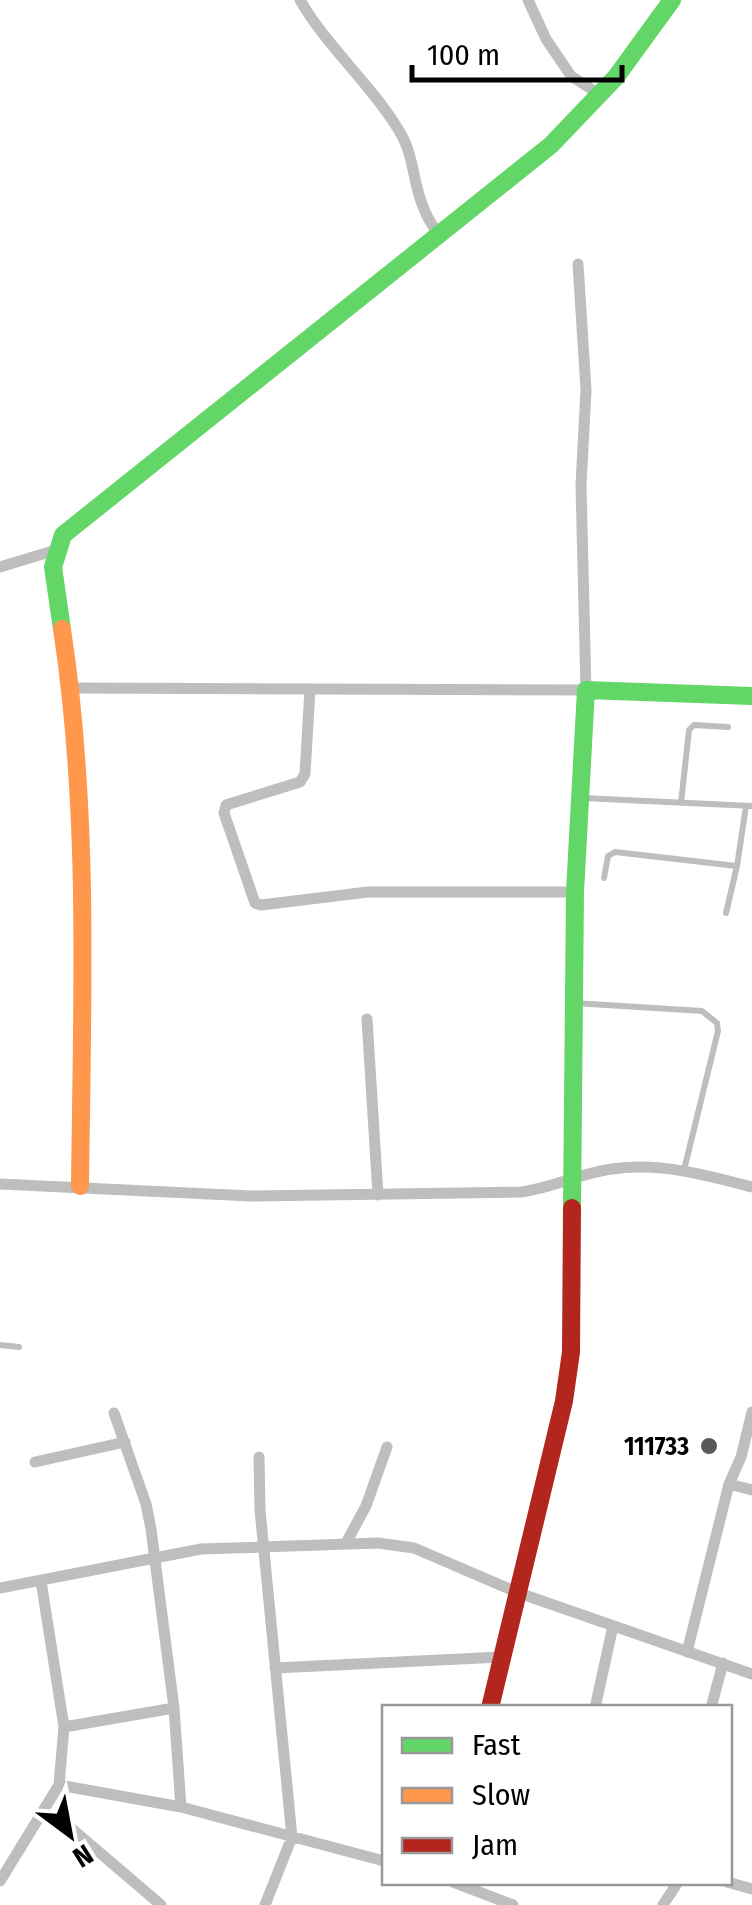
<svg xmlns="http://www.w3.org/2000/svg" width="752" height="1905" font-family="'Fira Sans Condensed',sans-serif">
<style>
.lines{fill:none;stroke-linecap:round;stroke-linejoin:round}
.lane{stroke:#bebebe;stroke-width:6}
.street{stroke:#bebebe;stroke-width:11}
.fast{stroke:#63d668;stroke-width:18}
.slow{stroke:#ff974d;stroke-width:18}
.jam{stroke:#b3261e;stroke-width:18}
.poi-dot{fill:#595959;stroke:#fff;stroke-width:4}
.labels{text-anchor:middle;stroke-width:8;stroke-linejoin:round;paint-order:stroke}
.poi-label{font-size:25px;font-weight:bold;fill:#000;stroke:#fff;text-anchor:end}
</style>
<rect width="100%" height="100%" fill="#fff"/>
<g class="lines">
<path class="lane" d="M583,798L752,806
M681,803L689,730L694,725L728,727
M604,878L608,856L615,852L737,866
M726,913L737,866L746,806
M574,1003L702,1011L717,1023L718,1031L684,1170
M0,1345L19,1347"/>
<path class="street" d="M300,0C327,47 370,83 398,129C415,155 412,182 424,209C427,218 434,227 439,236
M528,0L546,39L571,76L602,96
M0,567L56,550
M71,688L586,690L581,485L586,390L578,264
M310,689L305,774L300,782L226,805L224,813L255,903L261,905L368,892H575
M367,1019L378,1195
M0,1184L251,1196L521,1192C552,1188 581,1173 612,1169C660,1162 706,1175 752,1187
M114,1413L146,1504L151,1529L174,1708L181,1807
M259,1457L260,1510L292,1837L265,1905
M35,1462L125,1442
M729,1484L752,1490
M346,1543L366,1506L387,1447
M0,1588L201,1549L378,1543L414,1548L519,1593L752,1674
M687,1652L729,1484L741,1457L752,1412
M275,1668L501,1657
M595,1708L613,1626
M711,1708L723,1663
M64,1727L174,1708
M59,1785L181,1807L384,1861
M41,1814L72,1829L161,1905
M0,1881L59,1785L64,1727L41,1581
M453,1882L513,1905
M727,1882L752,1889
M663,1905L678,1882"/>
<path class="fast" d="M62,629L53,567L63,535L551,145L616,77L672,0
M572,1208L575,892L586,690L752,696"/>
<path class="slow" d="M62,629C90,813 82,1001 80,1186"/>
<path class="jam" d="M490,1708L564,1401L571,1352L572,1208"/>
</g>
<circle class="poi-dot" cx="709" cy="1446" r="10"/>
<g class="labels">
<g class="poi-label">
<text x="689" y="1455">111733</text>
</g>
</g>
<rect x="382" y="1705" width="350" height="180" fill="#ffffff" stroke="#999999" stroke-width="2.5"/>
<rect x="402" y="1738" width="50" height="15" fill="#63d668" stroke="#999999" stroke-width="2.5"/>
<text x="472" y="1755" font-size="30" fill="#000000">Fast</text>
<rect x="402" y="1788" width="50" height="15" fill="#ff974d" stroke="#999999" stroke-width="2.5"/>
<text x="472" y="1805" font-size="30" fill="#000000">Slow</text>
<rect x="402" y="1838" width="50" height="15" fill="#b3261e" stroke="#999999" stroke-width="2.5"/>
<text x="472" y="1855" font-size="30" fill="#000000">Jam</text>
<g transform="translate(70 1835) rotate(148)" stroke="#ffffff" stroke-width="8" paint-order="stroke">
<path d="M0-8L18 38L0 25L-18 38Z" fill="#000000"/>
<text y="-15" font-size="28" font-weight="bold" text-anchor="middle" fill="#000000">N</text>
</g>
<path d="M412 65v15h210v-15" fill="none" stroke="#000000" stroke-width="5"/>
<text x="427" y="65" font-size="30" fill="#000000" stroke="#ffffff" stroke-width="8" paint-order="stroke">100 m</text>
</svg>
